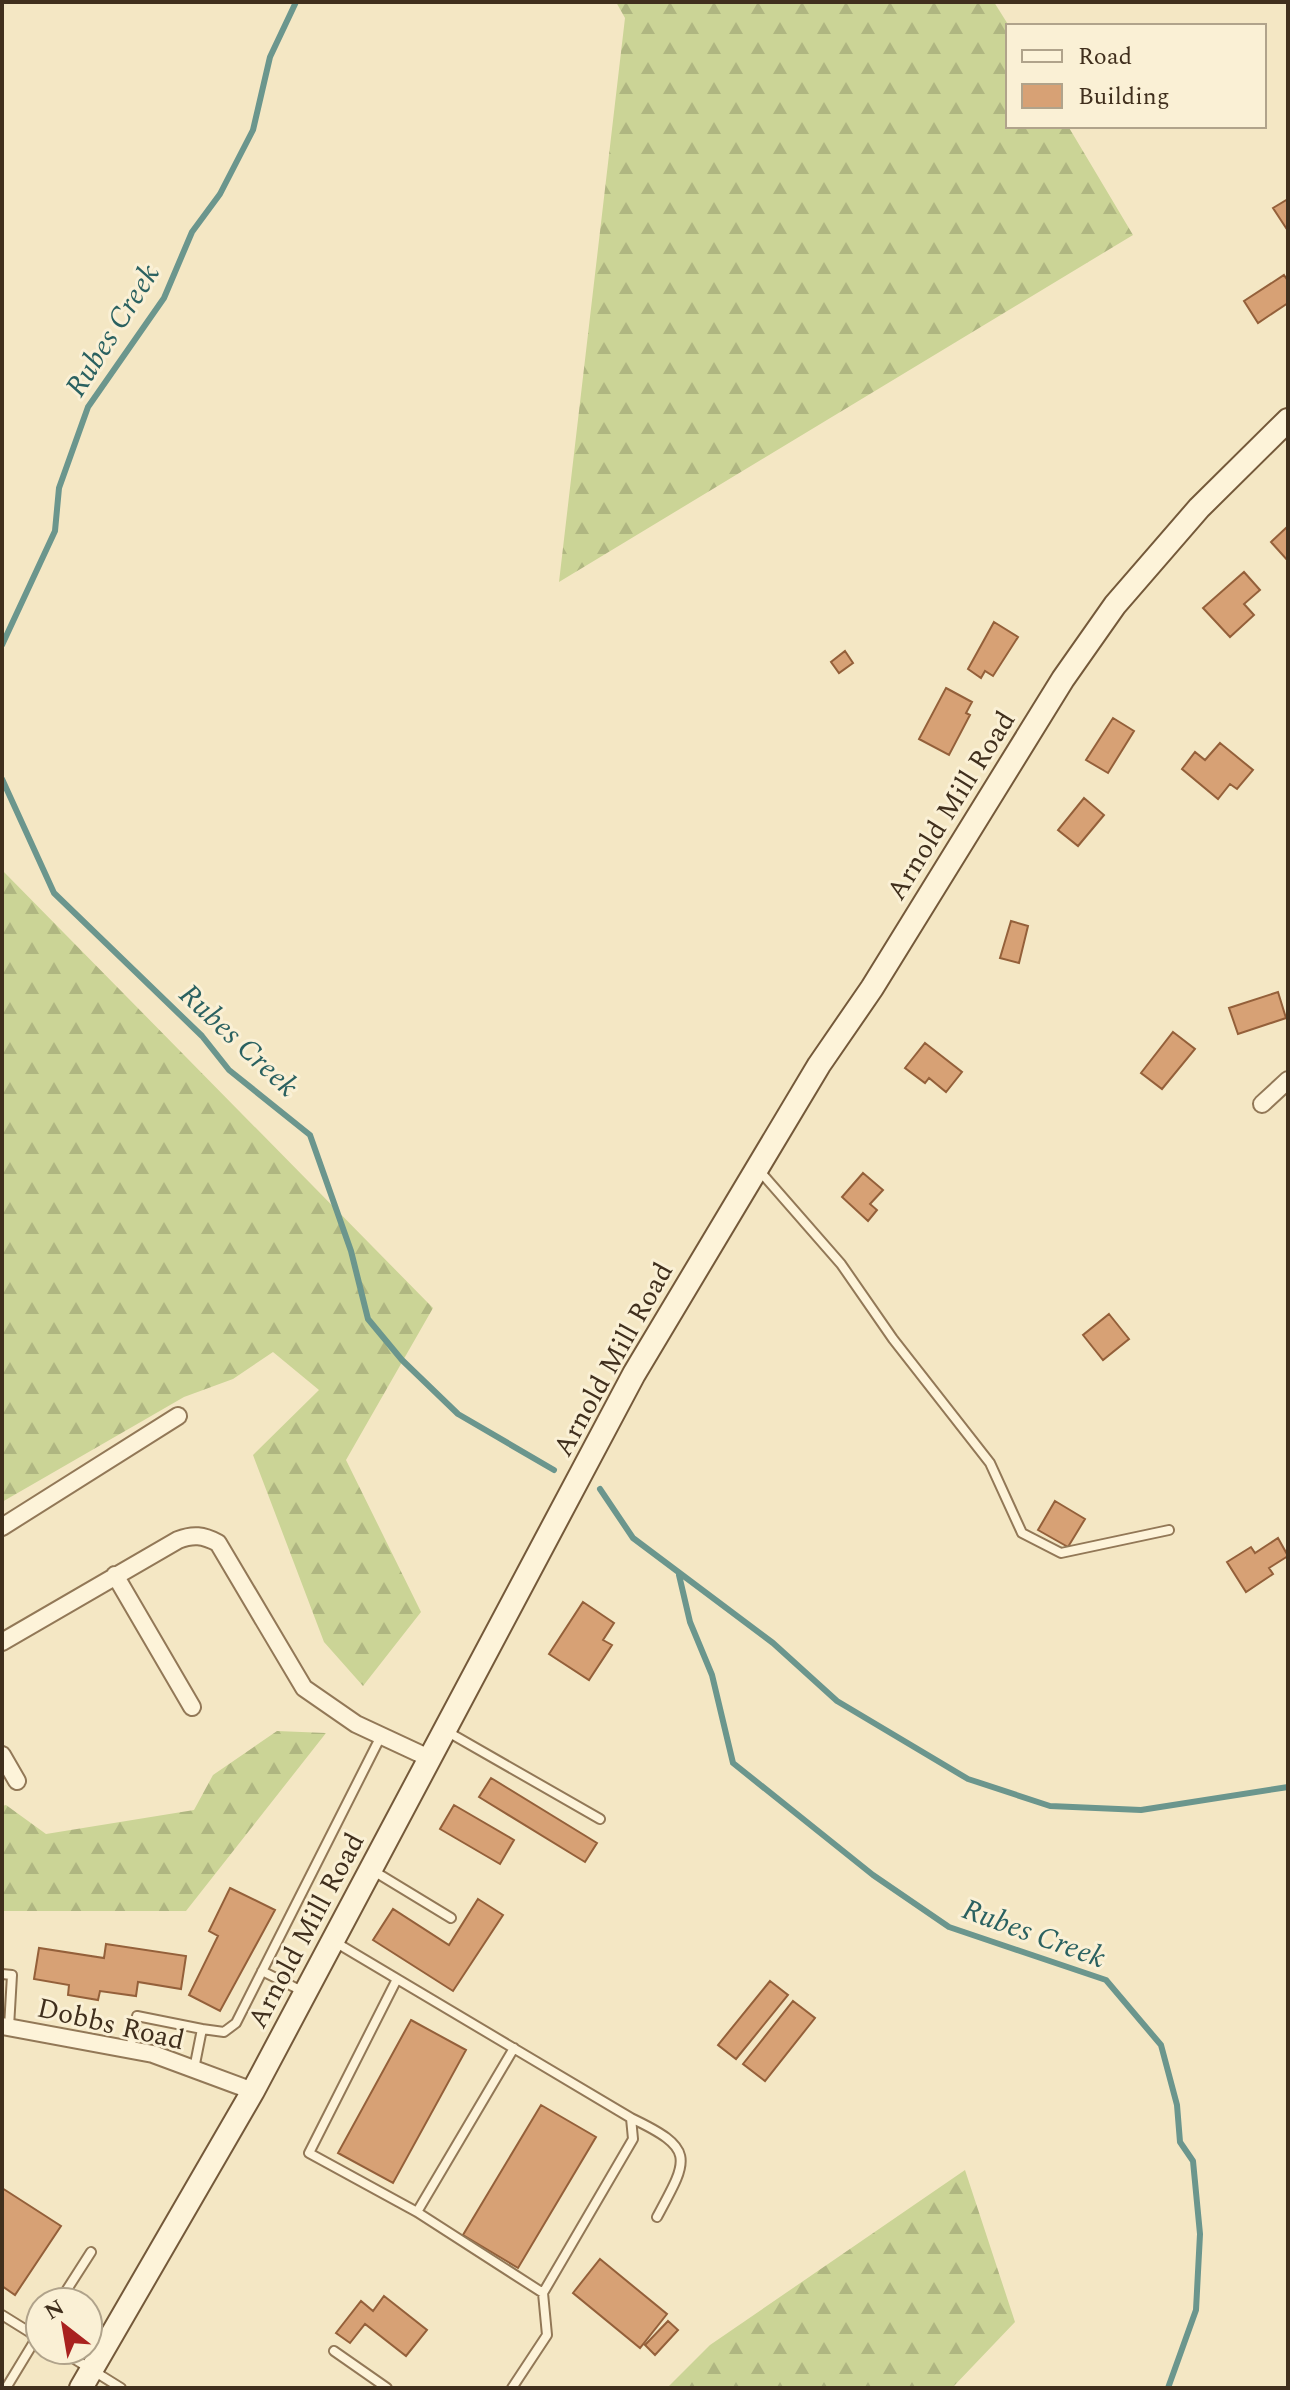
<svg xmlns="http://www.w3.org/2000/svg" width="1290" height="2390" font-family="Spectral,serif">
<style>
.forest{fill:url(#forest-firs)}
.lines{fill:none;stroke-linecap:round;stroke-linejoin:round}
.stream{stroke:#6b968d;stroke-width:6}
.building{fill:#d7a175;stroke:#94603a;stroke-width:2}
.service-casing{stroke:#927857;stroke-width:12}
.minor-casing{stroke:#927857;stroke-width:20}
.secondary-casing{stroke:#74593a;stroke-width:26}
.service{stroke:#fdf3d9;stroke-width:8}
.minor{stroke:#fdf3d9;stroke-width:16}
.secondary{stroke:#fdf3d9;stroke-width:22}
.labels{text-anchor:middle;stroke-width:6;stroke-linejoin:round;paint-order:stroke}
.street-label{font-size:28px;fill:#402f1d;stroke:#faf0d5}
.water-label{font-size:30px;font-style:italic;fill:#2a6160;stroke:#faf0d5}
</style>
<defs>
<pattern id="forest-firs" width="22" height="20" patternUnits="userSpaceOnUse" patternTransform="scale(2)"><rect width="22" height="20" fill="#cbd496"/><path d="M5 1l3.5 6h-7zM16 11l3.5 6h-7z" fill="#afb681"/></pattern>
</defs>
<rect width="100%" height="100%" fill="#f4e7c4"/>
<path class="forest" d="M616,2H994L1009,26L1008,126H1068L1133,235L559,582L625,18Z
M2,870L433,1308L346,1460L421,1612L363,1686L324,1642L253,1455L319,1390L273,1352L233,1379L184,1397L2,1502Z
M277,1731L326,1733L186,1911H2V1806L6,1805L46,1834L194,1810L213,1775Z
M965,2170L1015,2322L952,2388H667L710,2345Z"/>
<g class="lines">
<path class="stream" d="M2,645L55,531L59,488L88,407L164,298L192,232L220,194L253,130L270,57L296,2
M2,779L54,893L202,1036L229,1070L310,1135L351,1251L368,1319L402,1360L458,1414L554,1470
M600,1489L633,1538L773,1643L837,1701L968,1779L1050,1806L1141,1810L1288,1787
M679,1575L690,1622L712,1675L733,1763L873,1875L949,1927L1106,1980L1161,2045L1177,2105L1180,2142L1193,2161L1200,2234L1196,2310L1168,2388"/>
</g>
<path class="building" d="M1288,199V231L1273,208Z
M1284,275L1288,281V303L1258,323L1244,301Z
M1288,526V561L1271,542Z
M1244,572L1260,590L1244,604L1254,615L1230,637L1203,608Z
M994,622L1018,637L993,676L985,671L981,678L968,669Z
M845,651L853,663L839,673L831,662Z
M946,688L972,702L966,713L970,715L949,755L919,739Z
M1113,718L1134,731L1108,773L1086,760Z
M1220,743L1253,770L1237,789L1230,784L1218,799L1182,769L1195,752L1205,760Z
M1084,798L1104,815L1078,846L1058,830Z
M1011,921L1028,926L1019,963L1000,958Z
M1278,992L1286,1018L1238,1034L1229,1008Z
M1173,1032L1195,1049L1162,1089L1141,1073Z
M925,1043L962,1072L946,1092L929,1078L925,1083L905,1068Z
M863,1173L883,1190L870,1204L877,1210L868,1221L842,1197Z
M1109,1314L1129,1339L1103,1360L1083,1335Z
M1055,1501L1085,1519L1068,1547L1038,1530Z
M1278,1538L1288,1556L1269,1568L1273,1574L1246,1592L1227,1562L1251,1547L1255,1553Z
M583,1602L614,1623L603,1640L612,1645L589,1680L549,1654Z
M491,1778L597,1843L585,1862L479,1797Z
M454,1805L514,1840L500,1864L440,1829Z
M230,1888L275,1910L220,2011L189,1995L218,1936L209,1931Z
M478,1899L503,1915L453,1991L373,1940L393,1909L449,1945Z
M106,1944L186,1956L181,1989L138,1982L136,1996L100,1991L98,2000L68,1995L69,1985L34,1979L39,1948L104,1958Z
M770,1981L788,1995L736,2059L718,2045Z
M793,2001L815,2018L765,2081L743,2064Z
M411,2020L466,2050L393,2183L338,2153Z
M541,2105L596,2137L518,2268L463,2235Z
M2,2188L61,2226L15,2295L2,2286Z
M600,2259L667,2314L640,2348L573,2293Z
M384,2296L427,2330L406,2356L365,2324L350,2343L336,2333L361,2301L373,2311Z
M668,2321L678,2330L655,2355L645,2345Z"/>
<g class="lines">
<g class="service-casing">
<path id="service" d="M758,1169L841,1264L893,1339L990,1463L1022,1533L1061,1553L1169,1530
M448,1732L600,1819
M372,1870L451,1918
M335,1942L631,2118L633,2139L543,2293L417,2212L309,2153L397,1979
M262,1971L304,1992
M2,1974L12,1975L9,2027
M202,2029L224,2032L236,2023L381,1736
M130,2049L137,2016L202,2029L194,2069
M631,2118C696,2149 689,2158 657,2217
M417,2212L514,2048
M59,2302L91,2252
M2,2315L39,2338
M60,2350L121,2388
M334,2351L387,2388
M6,2388L40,2332
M512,2388L547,2335L543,2293"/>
</g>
<g class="minor-casing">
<path id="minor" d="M1262,1104L1288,1080
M2,1527L178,1416
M115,1575L192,1707
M2,1642L178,1540C193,1534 203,1535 218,1543L304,1688L356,1724L429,1758
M2,1755L17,1781
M2,2026L153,2054L253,2091"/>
</g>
<g class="secondary-casing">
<path id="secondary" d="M81,2388L253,2091L634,1374L819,1065L872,988L1063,679L1115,605L1199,508L1288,420"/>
</g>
<use href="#service" class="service"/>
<use href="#minor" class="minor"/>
<use href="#secondary" class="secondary"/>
</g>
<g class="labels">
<g class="street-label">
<text transform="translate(950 805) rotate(-58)" y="10">Arnold Mill Road</text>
<text transform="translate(612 1359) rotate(-61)" y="10">Arnold Mill Road</text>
<text transform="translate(305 1930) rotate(-62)" y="10">Arnold Mill Road</text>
<text transform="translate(111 2023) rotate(13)" y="10">Dobbs Road</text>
</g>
<g class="water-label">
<text transform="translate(112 330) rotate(-58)" y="10">Rubes Creek</text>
<text transform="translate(239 1040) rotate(43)" y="10">Rubes Creek</text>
<text transform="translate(1034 1933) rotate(20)" y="10">Rubes Creek</text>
</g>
</g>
<rect width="1290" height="2390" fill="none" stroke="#402f1d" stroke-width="8"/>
<rect x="1006" y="24" width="260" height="104" fill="#faf0d5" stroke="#b0a38b" stroke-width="2"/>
<rect x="1022" y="50" width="40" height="12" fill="#fdf3d9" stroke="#b0a38b" stroke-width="2"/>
<text x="1078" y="64" font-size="24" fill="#402f1d">Road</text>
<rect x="1022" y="84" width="40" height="24" fill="#d7a175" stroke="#b0a38b" stroke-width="2"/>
<text x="1078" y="104" font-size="24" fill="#402f1d">Building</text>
<g transform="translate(64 2326) rotate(329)"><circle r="38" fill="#faf0d5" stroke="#b0a38b" stroke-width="2"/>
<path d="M0-6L14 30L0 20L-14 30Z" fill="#a9221f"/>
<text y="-12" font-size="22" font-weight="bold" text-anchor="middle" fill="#402f1d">N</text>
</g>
</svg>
